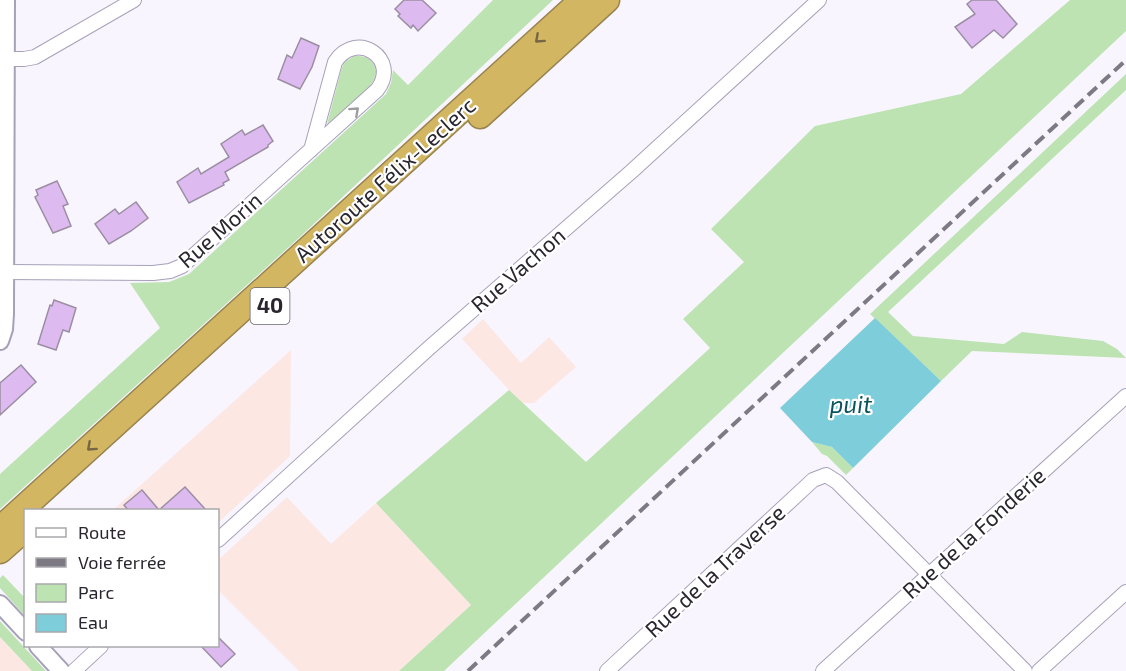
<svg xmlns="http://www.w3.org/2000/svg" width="1126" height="671" font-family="'Exo 2',sans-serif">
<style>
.commercial{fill:#fde7e3}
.green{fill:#bee3b2}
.water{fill:#7dceda}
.building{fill:#ddbbf0;stroke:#9b8ea2;stroke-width:1.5}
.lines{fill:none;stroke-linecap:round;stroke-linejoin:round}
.minor-casing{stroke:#a7a1b8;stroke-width:16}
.tertiary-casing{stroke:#a7a1b8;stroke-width:20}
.motorway-casing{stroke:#988450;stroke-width:27}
.minor{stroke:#fff;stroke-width:14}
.tertiary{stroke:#fff;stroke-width:16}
.motorway{stroke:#d3b661;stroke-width:24}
.rail{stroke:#7d7a83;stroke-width:4;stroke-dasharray:12 6;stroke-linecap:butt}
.oneway{stroke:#756746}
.oneway2{stroke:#9f9da1}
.labels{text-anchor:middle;stroke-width:4.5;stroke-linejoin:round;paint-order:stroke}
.shield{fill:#fff;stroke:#69676d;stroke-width:1.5}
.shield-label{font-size:21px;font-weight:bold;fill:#29262f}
.street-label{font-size:22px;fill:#29262f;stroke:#fff}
.water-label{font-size:24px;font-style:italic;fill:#0c545d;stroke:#fff}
</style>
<rect width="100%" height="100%" fill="#f8f5ff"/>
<path class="commercial" d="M483,319L521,363L549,337L576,367L534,403H521L462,339Z
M291,350L290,456L218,523V510H113Z
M287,497L331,544L376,503L471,605L399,671H299L218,590V560Z
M0,637L32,671H0Z"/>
<path class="green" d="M493,0H553L301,236L0,509V474L160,328L130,283L169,282L189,274L386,94L391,83L393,70L408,85Z
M1070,0H1126V31L444,671H399L471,605L376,503L509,390L586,462L710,348L683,319L744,262L711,229L815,126L961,94Z
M354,56C361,56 366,56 371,61C374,65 377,69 376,74C375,87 338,116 327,124L342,67L345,62Z
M1126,74V90L888,312L913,336L1004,344L1022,332L1103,341L1117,349L1126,358L972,351L941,381L870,314Z
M812,442L832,447L853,468L846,475L827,456L822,454Z
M3,575L25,598V616L0,588V578Z
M0,621L46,671H32L0,637Z"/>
<path class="water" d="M875,318L941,381L853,468L832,447L812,442L780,408Z"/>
<path class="building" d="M404,0H422L436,13L418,31L413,25L411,28L398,16L400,14L395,9Z
M972,0H996L1017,24L1003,38L994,30L972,48L955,27L975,14L967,4Z
M301,38L319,46L312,67L300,89L278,79L287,55L292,58Z
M263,125L273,141L268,145V147L225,172L229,180L223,183L224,185L189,203L177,182L198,168L201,174L229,157L221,144L242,130L245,135Z
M57,181L68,204L63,206L71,226L53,233L35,197L38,195L36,190Z
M136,202L148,218L131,231L109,244L95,224L115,209L119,214Z
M54,300L76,308L69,332L63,330L56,350L38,344L50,305L52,306Z
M21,365L36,382L0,415V383Z
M185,487L206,510H128L124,505L142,490L159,510Z
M218,637L235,654L221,667L200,645H218Z"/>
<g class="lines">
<g class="minor-casing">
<path id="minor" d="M6,59H24L35,57L134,0
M5,272L153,273L170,271L182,266L377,90C401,59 356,29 335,62L311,150
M218,540L429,348L632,171L819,0
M74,671L101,646
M607,671L813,480L826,475L837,482L1025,671
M823,671L1126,396
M1039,671L1126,592"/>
</g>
<g class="tertiary-casing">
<path id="tertiary" d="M0,341L4,329L5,314L6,0
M0,604L26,632
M38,646L61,671"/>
</g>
<g class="motorway-casing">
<path id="motorway" d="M480,116L607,0
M0,529L582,0
M0,551L26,528"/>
</g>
<use href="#minor" class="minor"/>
<use href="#tertiary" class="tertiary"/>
<use href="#motorway" class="motorway"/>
<path class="rail" d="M468,671L1126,60"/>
</g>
<defs><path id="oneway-chevron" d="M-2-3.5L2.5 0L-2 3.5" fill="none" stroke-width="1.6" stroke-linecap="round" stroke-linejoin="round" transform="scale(1.5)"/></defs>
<g class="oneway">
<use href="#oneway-chevron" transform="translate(539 39) rotate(138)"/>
<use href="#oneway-chevron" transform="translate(91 447) rotate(138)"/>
</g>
<use class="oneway2" href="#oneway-chevron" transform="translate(355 111) rotate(-42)"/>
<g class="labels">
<rect class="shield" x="250.5" y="288" width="39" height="36" rx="4.5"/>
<g class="shield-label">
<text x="270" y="313">40</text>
</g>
<g class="street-label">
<text transform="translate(385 180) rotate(-42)" y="8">Autoroute Félix-Leclerc</text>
<text transform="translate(220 230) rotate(-41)" y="8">Rue Morin</text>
<text transform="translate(518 270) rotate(-41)" y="8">Rue Vachon</text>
<text transform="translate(974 533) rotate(-42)" y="8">Rue de la Fonderie</text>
<text transform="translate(715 571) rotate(-43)" y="8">Rue de la Traverse</text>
</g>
<g class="water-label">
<text x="851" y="413">puit</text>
</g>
</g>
<rect x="24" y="509" width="195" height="138" fill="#ffffff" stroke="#a9a8ac" stroke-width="1.5"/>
<rect x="36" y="528" width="30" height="9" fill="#ffffff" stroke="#a9a8ac" stroke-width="1.5"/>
<text x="78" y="539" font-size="18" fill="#29262f">Route</text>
<rect x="36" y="558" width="30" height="9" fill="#7d7a83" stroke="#a9a8ac" stroke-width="1.5"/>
<text x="78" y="569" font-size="18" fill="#29262f">Voie ferrée</text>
<rect x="36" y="584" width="30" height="18" fill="#bee3b2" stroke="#a9a8ac" stroke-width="1.5"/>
<text x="78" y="599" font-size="18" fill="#29262f">Parc</text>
<rect x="36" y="614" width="30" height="18" fill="#7dceda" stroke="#a9a8ac" stroke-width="1.5"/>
<text x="78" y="629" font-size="18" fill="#29262f">Eau</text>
</svg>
